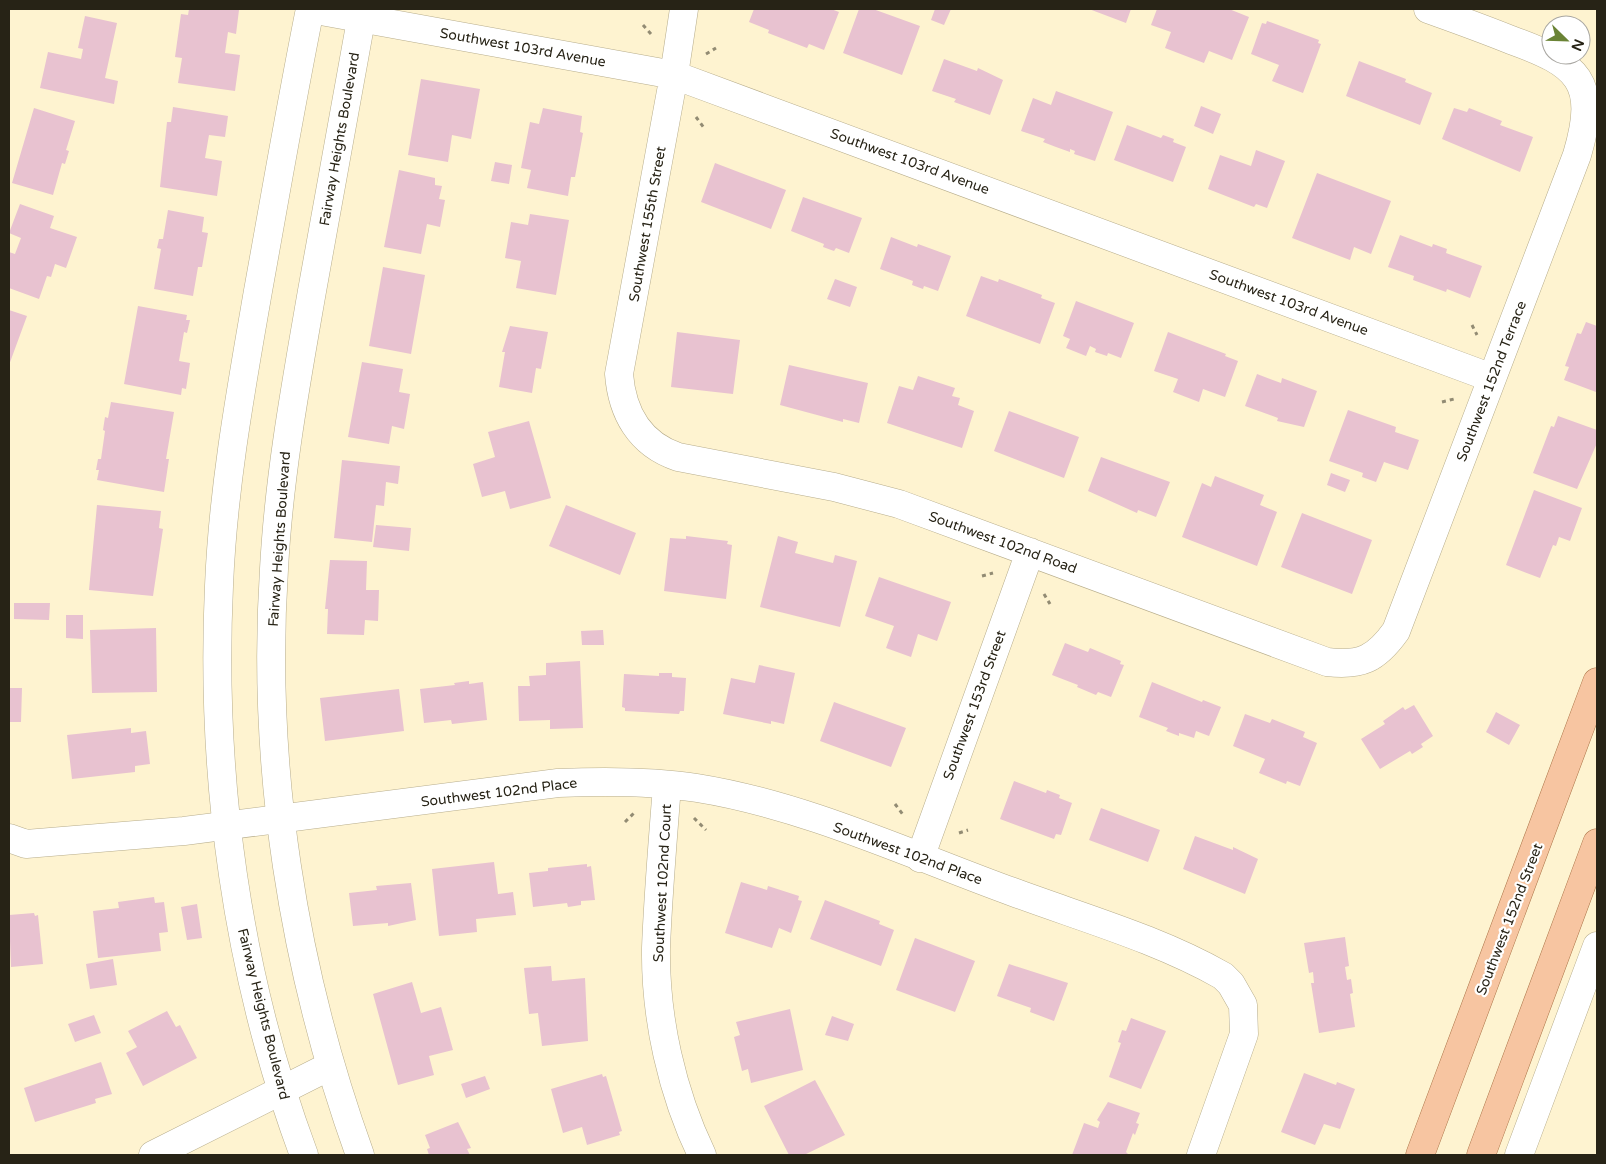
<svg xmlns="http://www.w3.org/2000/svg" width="1606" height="1164" font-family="'Varela Round',sans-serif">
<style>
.building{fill:#e8c2d0}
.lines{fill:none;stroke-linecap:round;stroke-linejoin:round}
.minor-casing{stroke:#b7ad8c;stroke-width:29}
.tertiary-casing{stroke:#b7ad8c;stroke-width:29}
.primary-casing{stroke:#ab7448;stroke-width:29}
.path{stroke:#928b73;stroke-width:3;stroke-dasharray:4 4;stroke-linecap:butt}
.minor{stroke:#fff;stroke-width:28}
.tertiary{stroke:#fff;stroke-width:28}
.primary{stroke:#f7c5a1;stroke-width:28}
.labels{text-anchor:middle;stroke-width:4.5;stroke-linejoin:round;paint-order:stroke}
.street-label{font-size:14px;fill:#272316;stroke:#fff}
</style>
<rect width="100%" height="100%" fill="#fef3d0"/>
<path class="building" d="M189,9L239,10L236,34L228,32L225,53L240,55L235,91L178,83L182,58L175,57L181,14L188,15Z
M754,9H831L839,12L824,50L809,44L807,48L768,33L769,30L749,22Z
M859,9H873L920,26L902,75L843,53Z
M935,9H951L944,25L931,20Z
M1089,9H1131L1126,23Z
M1157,9H1229L1249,17L1232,60L1209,51L1204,63L1165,48L1171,32L1151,25Z
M85,16L117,23L105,78L118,81L114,104L40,88L48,52L81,59L83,49L78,48Z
M1267,21L1319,40L1318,43L1321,44L1303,93L1272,81L1279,65L1251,54L1262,23L1266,24Z
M944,59L977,71L978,68L1003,80L990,115L954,102L956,99L932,91Z
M1359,61L1406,79L1405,82L1432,93L1420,125L1346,96Z
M421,79L480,89L471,139L452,135L448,162L408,155Z
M1056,91L1113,112L1095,161L1074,154L1075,151L1070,149V152L1056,147L1043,142L1045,139L1021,131L1033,98L1051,105Z
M1201,106L1221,114L1213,134L1194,126Z
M173,107L228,116L225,137L209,135L205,158L222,161L217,196L160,187L167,122H171Z
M34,108L75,121L66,150L69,151L65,164L62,163L53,195L12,183Z
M543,108L582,116L580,132L583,133L575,177H571L568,196L527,188L531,170L521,168L530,122L539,124Z
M1454,108L1467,112L1469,108L1502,121L1500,125L1533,137L1520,172L1442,139Z
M1127,125L1161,138L1163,135L1174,139L1173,142L1186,147L1173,182L1114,160Z
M1256,150L1285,161L1267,208L1256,204L1254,207L1208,189L1220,155L1251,166Z
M495,162L512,165L509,184L491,181Z
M715,163L786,190L771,229L701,202Z
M399,170L435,178V185L442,186L439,199L445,200L440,227L427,224L421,254L384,247Z
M1317,173L1391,201L1371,254L1354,247L1350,260L1292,238Z
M803,197L862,218L849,253L836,248L834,251L823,247L824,244L791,231Z
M20,204L54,216L50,228L77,237L66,268L55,264L51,277L47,276L39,299L9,288V252L15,254L21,238L9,233Z
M168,210L204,217L202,232L208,233L202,267H198L193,296L154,289L161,249L157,248L159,239H163Z
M530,214L569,220L556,295L516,288L521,261L505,258L511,222L528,225Z
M1400,235L1432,247L1433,244L1447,249L1446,253L1482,266L1470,298L1447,289L1446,292L1413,280L1414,276L1388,267Z
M891,237L917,247L918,244L951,256L938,291L924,286L923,289L912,285L913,281L880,269Z
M383,267L425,275L411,354L369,346Z
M981,276L998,282L999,279L1042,295L1041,298L1055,303L1040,344L966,316Z
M835,279L857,287L850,307L827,299Z
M1076,301L1134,323L1121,358L1108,353L1107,356L1095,352L1096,349L1090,346L1086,356L1066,348L1070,339L1063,336Z
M138,306L187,315L186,320H190L187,333L184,332L179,361L190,363L186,389L182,388L181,395L124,384Z
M9,310L27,316L9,365Z
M1586,322L1597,326L1596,392L1564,380L1569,367L1565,366L1577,333L1581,334Z
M510,326L548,332L541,369L536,368L532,393L499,387L505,352H502Z
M677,332L740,340L733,394L671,387Z
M1168,332L1226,354L1225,356L1238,361L1225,397L1203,389L1199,402L1173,392L1178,379L1154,371Z
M362,362L403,369L399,392L410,394L404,429L392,426L389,444L348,437Z
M789,365L868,383L859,423L843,419V422L780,405Z
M1257,374L1281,383L1282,378L1317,391L1304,427L1277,421L1278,418L1245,406Z
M918,376L955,388L952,396L960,398L958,405L974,411L962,448L887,423L899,386L913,390Z
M111,402L174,412L166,459H169L164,492L97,480L99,470H96L98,459H101L105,431L103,430L105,417L108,418Z
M1348,410L1396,427L1395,432L1419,440L1408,470L1384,462L1376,482L1362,477L1363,473L1329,461Z
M1009,411L1079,437L1064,478L994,451Z
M1558,416L1597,430V443L1577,489L1533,473L1551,426L1554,427Z
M529,421L551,498L510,509L505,491L482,497L473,464L495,457L488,432Z
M1101,457L1170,482L1156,517L1138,510L1137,513L1088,491Z
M342,460L400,466L398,484L386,482L384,506L376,505L372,542L334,538Z
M1331,473L1350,480L1345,492L1327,485Z
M1215,476L1264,495L1260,505L1277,512L1257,566L1182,537L1202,483L1211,487Z
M1534,490L1582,508L1570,541L1559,537L1556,546L1553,545L1540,578L1506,565Z
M97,505L161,511L159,528L163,529L153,596L89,590Z
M566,505L636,533L620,575L549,546Z
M1302,513L1372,540L1352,594L1281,567Z
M376,525L411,528L409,551L373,547Z
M686,536L728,541L727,544L732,545L726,599L664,591L670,538L686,539Z
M778,536L798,542L795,553L833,563L835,555L857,561L840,627L760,607Z
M330,560L367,561L366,590H379L378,621L365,620L364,635L327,634L328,609H325Z
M879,577L951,602L937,641L918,634L911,657L886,648L894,626L865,616Z
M14,603H50L49,620L14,619Z
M66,615H83V639L66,638Z
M156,628L157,692L92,693L90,630Z
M603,630L604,645H582L581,631Z
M1065,643L1088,652L1090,648L1121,661L1120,664L1124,665L1111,697L1098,692L1096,695L1077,687L1078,685L1052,675Z
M580,661L583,728L550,729V720L519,721L518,686H530L529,676L546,675V663Z
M759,665L795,673L784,724L771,721V724L723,714L731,678L755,683Z
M659,673H672V677L686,678L684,711H680L679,714L625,711V708L622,707L624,674L659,676Z
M469,681V684L483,682L487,720L452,724L451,720L424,723L420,689L455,685L454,683Z
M1152,682L1202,702L1203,700L1221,707L1209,736L1196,731L1194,738L1179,733V736L1166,731L1168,728L1139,717Z
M9,688H22L21,722H9Z
M399,689L404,731L325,741L320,698Z
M834,702L906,728L891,767L820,741Z
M1414,705L1433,736L1421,744L1423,747L1412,754L1410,751L1380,769L1361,739L1385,724L1383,721L1403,707L1405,710Z
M1496,712L1520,725L1509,745L1486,732Z
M1245,714L1270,723L1272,719L1305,732L1303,737L1317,743L1300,786L1287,781L1286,784L1259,773L1265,759L1233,746Z
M131,728V733L146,731L150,764L135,766V772L72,779L67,735Z
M1014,781L1046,793L1047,790L1060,795L1059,798L1072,803L1061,835L1056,834L1054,839L1000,819Z
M1101,808L1160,830L1148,862L1089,840Z
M1195,836L1233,850V847L1258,859L1245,894L1183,869Z
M494,862L498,894L513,892L516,915L476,919L477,932L439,936L432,869Z
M587,864V867L591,866L595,900L581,901V905L568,907L567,903L533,907L529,873L548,871V868Z
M741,882L767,890L768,886L799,896L798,900L802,901L791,933L779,928L772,948L725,933Z
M411,883L416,920L388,926V923L353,926L349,893L377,890L376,886Z
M154,897L155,903L164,902L168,932L159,933L161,951L98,958L93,911L119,908L118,902Z
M825,900L880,921L879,924L894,930L881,966L810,939Z
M197,904L202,938L187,940L181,907Z
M34,913L35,916L38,915L43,964L11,967L9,915Z
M1345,937L1349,966L1345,967L1347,980L1351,979L1353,993L1350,994L1355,1027L1319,1033L1311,983H1314L1313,972L1309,973L1304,943Z
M915,938L975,961L955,1012L896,990Z
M113,959L117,985L90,989L86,964Z
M1009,964L1068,983L1054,1021L1030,1012L1031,1008L997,996Z
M551,966L552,981L585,978L588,1041L542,1046L538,1013L529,1014L524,968Z
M412,982L421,1013L441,1007L453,1050L429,1056L434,1075L398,1085L373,994Z
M790,1009L803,1070L751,1083L748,1069L742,1071L734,1037L740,1035L736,1022Z
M167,1011L176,1027L180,1025L197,1058L143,1086L126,1053L137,1047L128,1031Z
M94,1015L101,1033L75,1042L68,1024Z
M832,1016L854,1024L848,1041L825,1035Z
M1131,1018L1166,1031L1141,1089L1109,1077L1121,1043L1118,1042L1122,1030L1126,1031Z
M101,1062L112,1094L95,1099L96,1103L35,1122L24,1088Z
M1304,1073L1336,1085L1337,1082L1355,1089L1340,1129L1324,1124L1315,1145L1281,1132Z
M602,1074L603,1077L606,1076L622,1131L619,1132L620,1135L587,1145L582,1127L563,1133L551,1089Z
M485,1076L490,1089L466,1098L461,1084Z
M815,1080L845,1135L804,1155H789L764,1106Z
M1108,1102L1140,1113L1136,1123L1139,1124L1135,1135L1133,1133L1126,1152L1129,1155H1072L1084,1123L1098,1128L1100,1122L1097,1120Z
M458,1122L471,1148L467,1149L470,1155H429L427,1149L430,1148L425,1135Z"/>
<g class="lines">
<g class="minor-casing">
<path id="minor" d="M310,9L674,75L1492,378
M684,9L674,75L619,374C622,412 639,444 678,457L834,487L899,504L1327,662C1361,666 1376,659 1396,631L1577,155C1599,81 1578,64 1511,40C1484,29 1456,19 1428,9
M667,785C663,839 658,894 656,948C655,1018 672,1093 702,1155
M9,838L26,844L184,831L558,783C604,781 652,781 697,788C804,805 911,855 1013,892C1083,918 1158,939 1223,976L1231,984L1243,1005L1244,1034L1201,1155
M920,858L1030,552
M153,1155L330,1066
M1519,1155L1597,946"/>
</g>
<g class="tertiary-casing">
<path id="tertiary" d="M304,1155C237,975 210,778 219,586C223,487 241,389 258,291C275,197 291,103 310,9
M360,1155C293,969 261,767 274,569C279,475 296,383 312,291C329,197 346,103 363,9"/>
</g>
<g class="primary-casing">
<path id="primary" d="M1420,1155L1597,682
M1481,1155L1597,843"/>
</g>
<path class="path" d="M643,25L651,34
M706,54L716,48
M696,117L704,128
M1472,325L1477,335
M1442,402L1454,399
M982,576L993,573
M1044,594L1050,604
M895,804L904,816
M694,818L706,830
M625,822L634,813
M959,833L968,830"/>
<use href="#minor" class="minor"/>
<use href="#tertiary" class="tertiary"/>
<use href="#primary" class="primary"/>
</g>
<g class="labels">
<g class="street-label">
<text transform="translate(523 47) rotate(10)" y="5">Southwest 103rd Avenue</text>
<text transform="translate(339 139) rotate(-80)" y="5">Fairway Heights Boulevard</text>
<text transform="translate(910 161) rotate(20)" y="5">Southwest 103rd Avenue</text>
<text transform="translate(647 224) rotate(-80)" y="5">Southwest 155th Street</text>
<text transform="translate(1289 302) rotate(20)" y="5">Southwest 103rd Avenue</text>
<text transform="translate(1491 381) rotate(-69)" y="5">Southwest 152nd Terrace</text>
<text transform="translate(279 539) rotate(-86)" y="5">Fairway Heights Boulevard</text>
<text transform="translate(1003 542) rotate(20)" y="5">Southwest 102nd Road</text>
<text transform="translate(974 705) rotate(-70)" y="5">Southwest 153rd Street</text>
<text transform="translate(499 792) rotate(-7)" y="5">Southwest 102nd Place</text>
<text transform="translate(908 853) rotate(20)" y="5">Southwest 102nd Place</text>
<text transform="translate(662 883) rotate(-87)" y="5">Southwest 102nd Court</text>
<text transform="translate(1509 919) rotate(-69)" y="5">Southwest 152nd Street</text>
<text transform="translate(264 1014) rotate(76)" y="5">Fairway Heights Boulevard</text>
</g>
</g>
<rect width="1606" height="1164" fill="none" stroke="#272316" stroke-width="20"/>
<g transform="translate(1566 40) rotate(113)"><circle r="24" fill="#ffffff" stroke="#a9a7a2"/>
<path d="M0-4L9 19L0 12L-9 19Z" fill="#6a8335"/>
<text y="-8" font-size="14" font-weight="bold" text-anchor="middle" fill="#272316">N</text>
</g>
</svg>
